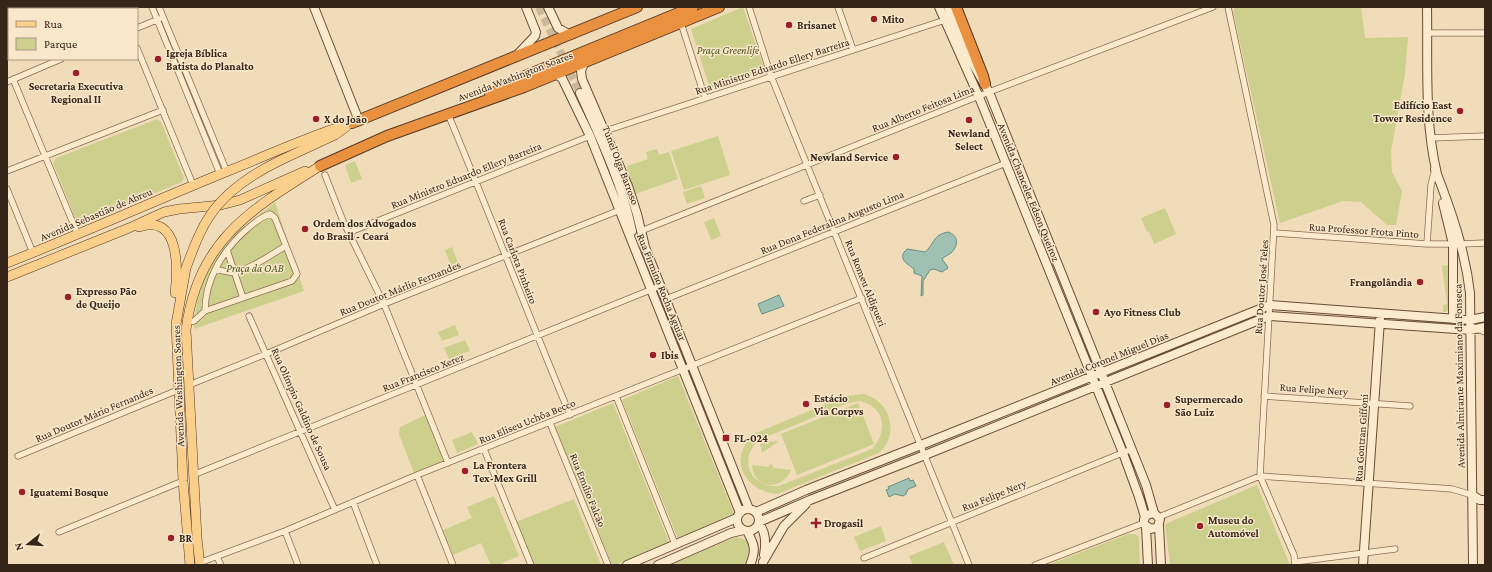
<svg xmlns="http://www.w3.org/2000/svg" width="1492" height="572" font-family="'Crimson Pro',serif">
<style>
.green{fill:#cdcf8d;fill-rule:evenodd}
.water{fill:#9ec1b4;stroke:#668e81}
.lines{fill:none;stroke-linecap:round;stroke-linejoin:round}
.secondary-tunnel{stroke:#ccb799;stroke-width:8;stroke-dasharray:8 4;stroke-linecap:butt}
.street-casing{stroke:#896b52;stroke-width:7}
.secondary-casing{stroke:#6a4c36;stroke-width:10}
.primary-casing{stroke:#553928;stroke-width:10}
.highway-casing{stroke:#553928;stroke-width:12}
.street{stroke:#fceacc;stroke-width:5.5}
.secondary{stroke:#fceacc;stroke-width:8}
.primary{stroke:#face8b;stroke-width:9}
.highway{stroke:#ea9140;stroke-width:10}
.primary-bridge-casing{stroke:#553928;stroke-width:10;stroke-linecap:butt}
.primary-bridge{stroke:#face8b;stroke-width:9}
.poi-dot{fill:#9c1e29;stroke:#f8e7c9;stroke-width:1.5}
.labels{text-anchor:middle;stroke-width:3;stroke-linejoin:round;paint-order:stroke}
.poi-label{font-size:11px;font-weight:bold;fill:#362519;stroke:#f8e7c9;text-anchor:start}
.park-label{font-size:11px;font-style:italic;fill:#4b541e;stroke:#f8e7c9}
.street-label{font-size:11px;fill:#362519;stroke:#f8e7c9}
</style>
<rect width="100%" height="100%" fill="#f1dcb9"/>
<path class="green" d="M743,7L765,71L710,89L691,29Z
M1236,7H1361L1365,38L1408,37L1405,74L1391,151L1392,172L1402,191L1396,225H1387L1361,202L1343,201L1280,223L1233,11Z
M157,119L161,122L184,178L182,182L81,224L77,222L53,163L56,158Z
M718,136L730,175L684,190L671,151Z
M657,149L659,155L669,152L678,179L635,194L627,166L648,159L646,152Z
M355,161L362,179L351,183L345,165Z
M701,186L705,198L687,204L683,192Z
M275,202L304,291L194,329C194,294 212,254 238,231C250,221 263,212 275,202Z
M1165,208L1176,234L1154,244L1149,231L1147,232L1141,218Z
M714,218L721,236L711,240L704,222Z
M452,247L459,266L452,269L445,250Z
M1448,265L1449,309L1446,312H1443V305L1447,304L1442,266Z
M455,325L459,335L442,341L438,332Z
M465,340L470,351L449,359L444,348Z
M678,376L734,514L678,539L622,400Z
M864,394C891,402 900,434 879,453L777,494C742,491 727,455 756,433L845,396ZM861,401C886,409 888,431 872,449L779,486C751,489 737,459 759,440L762,453L778,442L776,440L774,442L759,440L848,403Z
M613,403L669,542L615,565H612L555,427Z
M858,403L874,444L797,475L781,434Z
M427,414L445,460L414,473L399,434L400,427Z
M472,432L478,444L457,453L452,440Z
M770,464L773,465V468L791,470C782,492 753,489 752,465L769,467Z
M1257,485L1290,565H1170L1165,524Z
M494,496L519,556L498,565H491L481,543L453,555L443,530L472,518L467,507Z
M574,499L601,565H534L516,522Z
M881,526L886,541L860,551L854,537Z
M1128,534H1135L1139,537L1140,565H1048Z
M736,537L746,540C752,549 747,556 744,565H670Z
M944,542L954,565H913L909,556Z"/>
<path class="water" d="M948,232C958,235 959,244 952,252C949,255 945,256 942,259L947,266L948,268L942,272L934,269L930,270L923,281V295L921,296L922,276L914,273V269C906,263 897,258 907,249L925,252C934,245 932,235 948,232Z
M779,295L784,306L762,314L758,304Z
M909,478L910,481L913,480L916,486L908,489L906,494L903,496L895,494L889,497L886,490L889,489L888,487Z"/>
<g class="lines">
<path class="secondary-tunnel" d="M539,7L580,93"/>
<g class="street-casing">
<path id="street" d="M40,7L41,9
M152,7L220,174
M159,7L227,172
M749,7L771,76L969,565
M838,7L853,50
M1228,7L1274,225L1260,476L1290,546L1294,555L1295,565
M58,9L63,7
M681,23L705,98
M137,28L159,19
M7,30L9,29
M1428,33H1485
M137,48L193,185
M13,79L78,235
M7,82L61,59
M448,114C490,214 528,315 570,415
M605,131L945,20
M1430,138L1485,136
M7,171L163,110
M325,175L343,221L384,304L448,463
M7,189L33,253
M804,201L820,195
M641,231L989,92L1213,7
M350,232L590,136
M1275,233L1427,244H1453
M1427,244L1431,185L1435,169
M1461,244L1485,243
M227,250L243,298
M216,269C222,271 228,273 235,272C253,268 270,255 286,246
M666,299L1006,163
M249,316L335,510
M187,322L194,321L205,311L292,281L297,274L275,218L270,214C260,217 255,223 247,229C223,250 205,279 205,311
M1477,329L1485,332
M189,385L266,354L384,304L620,210
M616,396L675,544
M1264,396L1410,406
M550,423L608,565
M484,449L531,565
M18,456L178,390
M193,475L660,286
M417,475L453,565
M353,502L377,565
M1159,517L1260,476L1439,488L1452,489L1472,495
M285,531L298,565
M59,532L183,481
M217,557L221,565
M864,558L1132,449
M1295,562L1395,549
M199,563L285,531L417,475L862,298
M1035,565L1144,523"/>
</g>
<g class="secondary-casing">
<path id="secondary" d="M314,7L359,121
M548,7L558,28L570,35
M939,7L979,97L1123,453L1139,497L1145,517
M948,7L964,48L989,92L1146,485L1154,513L1160,519L1158,527L1151,529L1144,524V519L1147,515L1154,513
M1427,7C1428,62 1424,120 1437,174
M518,54L535,36L536,32L526,7
M584,63L581,71L582,79L628,186L637,214L645,247L749,509
M555,74L562,78L590,136L740,513
M580,93C599,135 623,186 632,231
M1435,169C1451,210 1465,250 1470,293L1473,565
M1443,203L1453,244V319
M1472,495L1480,500H1485
M737 520a11 11 0 1 1 22 0a11 11 0 1 1-22 0Z
M756,512L806,490L921,445L1270,305L1470,320L1485,317
M759,522L810,500L925,455L1269,316L1470,330L1485,327
M759,524C766,532 766,544 764,555
M1159,526L1161,565
M1146,527L1148,565
M747,531C755,545 756,551 750,565
M763,562L784,526L806,504
M627,565L737,518
M658,565L731,533L744,530
M1363,565L1380,320"/>
</g>
<g class="primary-casing">
<path id="primary" d="M281,160L335,135L346,127
M139,227C180,213 178,269 175,293
M7,263C81,234 154,201 228,171C269,155 310,135 352,123
M186,268L176,324L183,481L190,565
M7,277L129,228L164,212L179,209L221,205L240,200L305,171
M200,565L197,538L186,330C197,241 250,210 320,166"/>
</g>
<g class="highway-casing">
<path id="highway" d="M956,7L983,76L985,84
M490,95L525,76L693,7
M352,123L637,7
M320,166L387,136L524,87L719,7"/>
</g>
<use href="#street" class="street"/>
<use href="#secondary" class="secondary"/>
<use href="#primary" class="primary"/>
<use href="#highway" class="highway"/>
<g class="primary-bridge-casing">
<path id="primary-bridge" d="M186,268C193,250 198,233 209,217C226,191 254,173 281,160"/>
</g>
<use href="#primary-bridge" class="primary-bridge"/>
</g>
<g class="poi-dot">
<circle cx="874" cy="19" r="4"/>
<circle cx="789" cy="25" r="4"/>
<circle cx="158" cy="59" r="4"/>
<circle cx="76" cy="73" r="4"/>
<circle cx="1460" cy="111" r="4"/>
<circle cx="316" cy="119" r="4"/>
<circle cx="969" cy="120" r="4"/>
<circle cx="896" cy="157" r="4"/>
<circle cx="305" cy="229" r="4"/>
<circle cx="1420" cy="282" r="4"/>
<circle cx="68" cy="297" r="4"/>
<circle cx="1096" cy="312" r="4"/>
<circle cx="653" cy="355" r="4"/>
<circle cx="806" cy="404" r="4"/>
<circle cx="1167" cy="405" r="4"/>
<rect x="722" y="434" width="8" height="8" rx="2"/>
<circle cx="465" cy="471" r="4"/>
<circle cx="22" cy="492" r="4"/>
<path d="M814 517h4v4h4v4h-4v4h-4v-4h-4v-4h4z"/>
<circle cx="1200" cy="526" r="4"/>
<circle cx="171" cy="538" r="4"/>
</g>
<g class="labels">
<g class="poi-label">
<text x="882" y="23">Mito</text>
<text x="797" y="29">Brisanet</text>
<text x="166" y="57">Igreja Bíblica<tspan x="166" dy="13">Batista do Planalto</tspan></text>
<text x="76" y="90" text-anchor="middle">Secretaria Executiva<tspan x="76" dy="13">Regional II</tspan></text>
<text x="1452" y="109" text-anchor="end">Edifício East<tspan x="1452" dy="13">Tower Residence</tspan></text>
<text x="324" y="123">X do João</text>
<text x="969" y="137" text-anchor="middle">Newland<tspan x="969" dy="13">Select</tspan></text>
<text x="888" y="161" text-anchor="end">Newland Service</text>
<text x="313" y="227">Ordem dos Advogados<tspan x="313" dy="13">do Brasil - Ceará</tspan></text>
<text x="1412" y="286" text-anchor="end">Frangolândia</text>
<text x="76" y="295">Expresso Pão<tspan x="76" dy="13">de Queijo</tspan></text>
<text x="1104" y="316">Ayo Fitness Club</text>
<text x="661" y="359">Ibis</text>
<text x="814" y="402">Estácio<tspan x="814" dy="13">Via Corpvs</tspan></text>
<text x="1175" y="403">Supermercado<tspan x="1175" dy="13">São Luiz</tspan></text>
<text x="734" y="442">FL-024</text>
<text x="473" y="469">La Frontera<tspan x="473" dy="13">Tex-Mex Grill</tspan></text>
<text x="30" y="496">Iguatemi Bosque</text>
<text x="1208" y="524">Museu do<tspan x="1208" dy="13">Automóvel</tspan></text>
<text x="824" y="527">Drogasil</text>
<text x="179" y="542">BR</text>
</g>
<g class="park-label">
<text x="728" y="54">Praça Greenlife</text>
<text x="255" y="272">Praça da OAB</text>
</g>
<g class="street-label">
<text transform="translate(772 66) rotate(-18)" y="4">Rua Ministro Eduardo Ellery Barreira</text>
<text transform="translate(515 76) rotate(-21)" y="4">Avenida Washington Soares</text>
<text transform="translate(923 108) rotate(-22)" y="4">Rua Alberto Feitosa Lima</text>
<text transform="translate(621 165) rotate(69)" y="4">Túnel Olga Barroso</text>
<text transform="translate(466 175) rotate(-22)" y="4">Rua Ministro Eduardo Ellery Barreira</text>
<text transform="translate(1029 192) rotate(68)" y="4">Avenida Chanceler Edson Queiroz</text>
<text transform="translate(96 214) rotate(-23)" y="4">Avenida Sebastião de Abreu</text>
<text transform="translate(832 222) rotate(-22)" y="4">Rua Dona Federalina Augusto Lima</text>
<text transform="translate(1364 230) rotate(4)" y="4">Rua Professor Frota Pinto</text>
<text transform="translate(518 261) rotate(69)" y="4">Rua Carlota Pinheiro</text>
<text transform="translate(866 283) rotate(68)" y="4">Rua Romeu Aldigueri</text>
<text transform="translate(662 287) rotate(68)" y="4">Rua Firmino Rocha Aguiar</text>
<text transform="translate(1261 287) rotate(-86)" y="4">Rua Doutor José Teles</text>
<text transform="translate(400 288) rotate(-22)" y="4">Rua Doutor Márlio Fernandes</text>
<text transform="translate(1109 358) rotate(-22)" y="4">Avenida Coronel Miguel Dias</text>
<text transform="translate(423 372) rotate(-22)" y="4">Rua Francisco Xerez</text>
<text transform="translate(1459 376) rotate(-91)" y="4">Avenida Almirante Maximiano da Fonseca</text>
<text transform="translate(178 386) rotate(-92)" y="4">Avenida Washington Soares</text>
<text transform="translate(1314 389) rotate(4)" y="4">Rua Felipe Nery</text>
<text transform="translate(302 409) rotate(66)" y="4">Rua Olímpio Galdino de Sousa</text>
<text transform="translate(94 414) rotate(-23)" y="4">Rua Doutor Mário Fernandes</text>
<text transform="translate(527 421) rotate(-22)" y="4">Rua Eliseu Uchôa Becco</text>
<text transform="translate(1361 438) rotate(-86)" y="4">Rua Gontran Giffoni</text>
<text transform="translate(588 490) rotate(68)" y="4">Rua Emílio Falcão</text>
<text transform="translate(994 495) rotate(-22)" y="4">Rua Felipe Nery</text>
</g>
</g>
<rect width="1492" height="572" fill="none" stroke="#362519" stroke-width="16"/>
<rect x="8" y="8" width="130" height="52" fill="#f8e7c9" stroke="#aa9983"/>
<rect x="16" y="21" width="20" height="6" fill="#face8b" stroke="#aa9983"/>
<text x="44" y="28" font-size="12" fill="#362519">Rua</text>
<rect x="16" y="38" width="20" height="12" fill="#cdcf8d" stroke="#aa9983"/>
<text x="44" y="48" font-size="12" fill="#362519">Parque</text>
<g transform="translate(28 544) rotate(253)" stroke="#f8e7c9" stroke-width="3" paint-order="stroke">
<path d="M0-3L7 15L0 10L-7 15Z" fill="#362519"/>
<text y="-6" font-size="11" font-weight="bold" text-anchor="middle" fill="#362519">N</text>
</g>
</svg>
